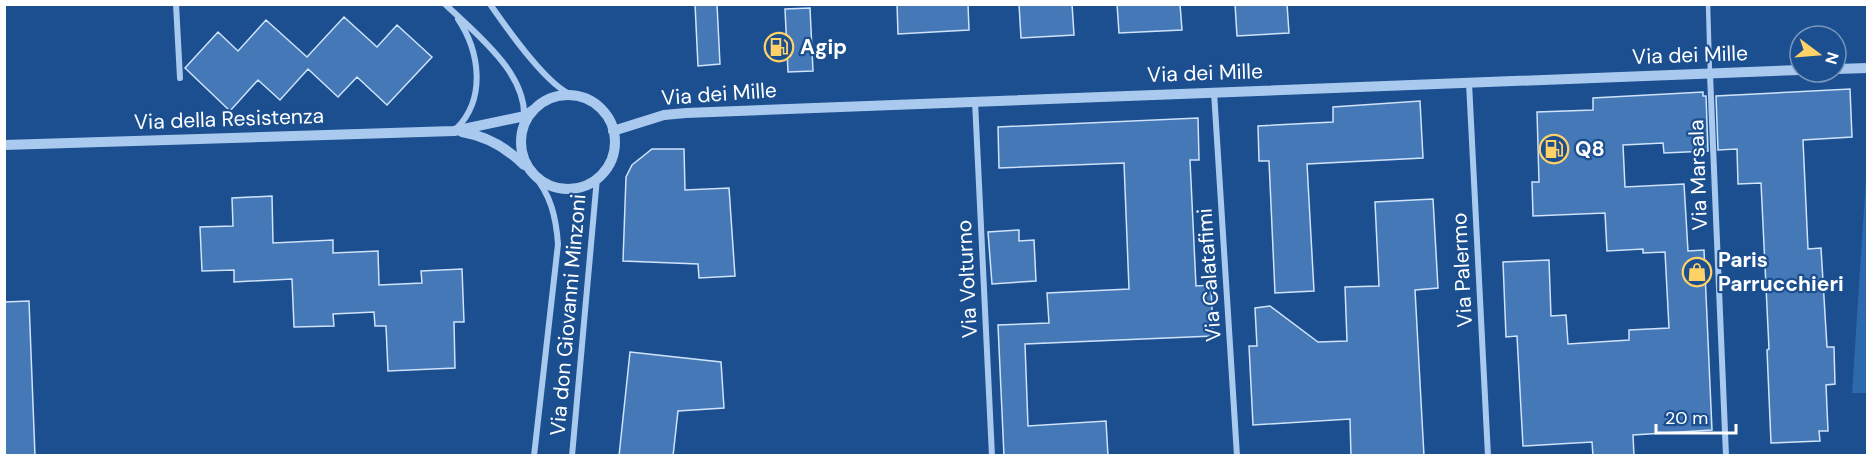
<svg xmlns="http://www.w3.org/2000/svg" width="1872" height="460" font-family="'DM Sans',sans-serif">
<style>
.green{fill:#2e69ad}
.building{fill:#4478b7;stroke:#cfe3fa;stroke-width:1.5}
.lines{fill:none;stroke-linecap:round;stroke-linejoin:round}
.service{stroke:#a9c9ee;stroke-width:4.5}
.minor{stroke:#a9c9ee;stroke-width:6}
.tertiary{stroke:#a9c9ee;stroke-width:10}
.labels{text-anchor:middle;stroke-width:4.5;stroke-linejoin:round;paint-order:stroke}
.poi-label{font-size:21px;font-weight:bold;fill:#fff;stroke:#1b4f8f;text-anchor:start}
.street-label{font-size:21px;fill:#fff;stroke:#1b4f8f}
</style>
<rect width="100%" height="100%" fill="#1b4f8f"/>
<path class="green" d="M1867,163V393H1852Z"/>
<path class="building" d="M695,4H717L720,64L698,66Z
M897,4H968L969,30L898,34Z
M1019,4H1072L1074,35L1021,38Z
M1117,4H1180L1182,30L1119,33Z
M1235,4H1287L1289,33L1237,36Z
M810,8L813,71L788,72L785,9Z
M344,17L377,47L397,25L432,57L387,105L357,77L338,97L308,69L280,100L258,80L230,111L185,68L218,32L238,51L266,20L307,57Z
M1850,89L1852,137L1803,140L1808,249L1821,248L1827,347H1834L1835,384L1826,385L1828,431H1819L1820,441L1771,443L1767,350L1769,349L1761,183L1738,184L1737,149L1718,150L1716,96Z
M1703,92V96H1706L1708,151L1664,153L1663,143L1623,145L1625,187L1684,184L1688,251L1704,250L1712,430L1633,435L1634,456H1593L1592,442L1523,446L1517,336L1506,337L1503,262L1549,260L1551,316L1566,315L1568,344L1629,340V330L1669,328L1665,252L1643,253V249L1607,251L1605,213L1533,216L1532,182H1539L1537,112L1593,110V98Z
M1420,101L1423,158L1307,164L1314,291L1275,293L1269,161H1259L1258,126L1333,122V107Z
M1198,118L1199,160H1190L1196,286L1211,285L1213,336L1025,344L1028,426L1106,421L1108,456H1004L998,325L1049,323L1047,293L1129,289L1124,163L999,168L998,127Z
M652,149H684L685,190L729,188L735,276L699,278L698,264L623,261L626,177L632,165Z
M272,196L273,243L333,240V253L378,251L379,285L422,283L421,271L462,269L464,322H454L455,368L388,371L386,326H375L374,312L333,314L334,326L294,327L292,279L234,282V270L202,271L200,227L233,226L232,198Z
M1433,199L1438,288L1415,290L1424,456H1351L1350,419L1253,425L1249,346H1257L1255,308L1270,306L1318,342L1347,341L1345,287L1379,286L1375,202Z
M1019,230V241L1034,240L1036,281L992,284L988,232Z
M29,301L35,456H4V302Z
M630,352L721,362L724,408L678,411L673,456H619Z"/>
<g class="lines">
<path class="service" d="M1708,4L1710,74"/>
<path class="minor" d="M176,4L180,78
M445,4C476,34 533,77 523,126
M490,4C506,27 548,88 573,95
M1710,74L1726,456
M1469,83L1488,456
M1214,92L1237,456
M975,101L992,456
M457,128C486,98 480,52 458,19
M533,174C551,195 556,217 558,244L534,456
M572,456L597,178"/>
<path class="tertiary" d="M1836,69L1868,68
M521 142a47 47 0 1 1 94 0a47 47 0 1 1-94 0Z
M613,131L664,115L686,113L1800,70
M462,132C486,136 507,148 524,165
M4,145L454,131L525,116L533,110"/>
</g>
<defs>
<g id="fuel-ring" transform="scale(1.5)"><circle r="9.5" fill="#1b4f8f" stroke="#ffd166" stroke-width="1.5"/><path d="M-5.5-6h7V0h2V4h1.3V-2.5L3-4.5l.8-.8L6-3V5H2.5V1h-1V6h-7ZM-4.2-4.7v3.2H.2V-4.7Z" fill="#ffd166"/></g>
<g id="shop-ring" transform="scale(1.5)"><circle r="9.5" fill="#1b4f8f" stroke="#ffd166" stroke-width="1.5"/><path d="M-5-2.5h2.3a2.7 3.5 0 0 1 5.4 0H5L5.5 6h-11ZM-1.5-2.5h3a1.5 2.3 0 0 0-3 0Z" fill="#ffd166"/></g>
</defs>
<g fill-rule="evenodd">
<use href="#fuel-ring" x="779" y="47"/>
<use href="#fuel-ring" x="1554" y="149"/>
<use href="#shop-ring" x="1697" y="272"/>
</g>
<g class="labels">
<g class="poi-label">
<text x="800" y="54">Agip</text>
<text x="1575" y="156">Q8</text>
<text x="1718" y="267">Paris<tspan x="1718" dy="24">Parrucchieri</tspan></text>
</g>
<g class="street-label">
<text transform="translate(1690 55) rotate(-2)" y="7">Via dei Mille</text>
<text transform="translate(1205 73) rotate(-2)" y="7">Via dei Mille</text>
<text transform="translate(719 94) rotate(-4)" y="7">Via dei Mille</text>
<text transform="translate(229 119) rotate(-2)" y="7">Via della Resistenza</text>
<text transform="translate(1698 175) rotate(-92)" y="7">Via Marsala</text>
<text transform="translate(1462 270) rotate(-93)" y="7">Via Palermo</text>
<text transform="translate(1209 275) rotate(-94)" y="7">Via Calatafimi</text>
<text transform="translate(967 279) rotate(-93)" y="7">Via Volturno</text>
<text transform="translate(568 315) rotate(-85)" y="7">Via don Giovanni Minzoni</text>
</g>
</g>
<rect width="1872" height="460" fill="none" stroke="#ffffff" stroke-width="12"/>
<g transform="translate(1818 54) rotate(106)"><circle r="28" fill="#1b4f8f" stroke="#7695bc" stroke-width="1.5"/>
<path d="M0-4.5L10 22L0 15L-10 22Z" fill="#ffd166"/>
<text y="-9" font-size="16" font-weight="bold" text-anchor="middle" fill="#ffffff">N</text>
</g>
<path d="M1656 424v9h80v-9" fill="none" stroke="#ffffff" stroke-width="3"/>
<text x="1665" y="424" font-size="18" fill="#ffffff" stroke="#1b4f8f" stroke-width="4.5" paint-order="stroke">20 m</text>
</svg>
